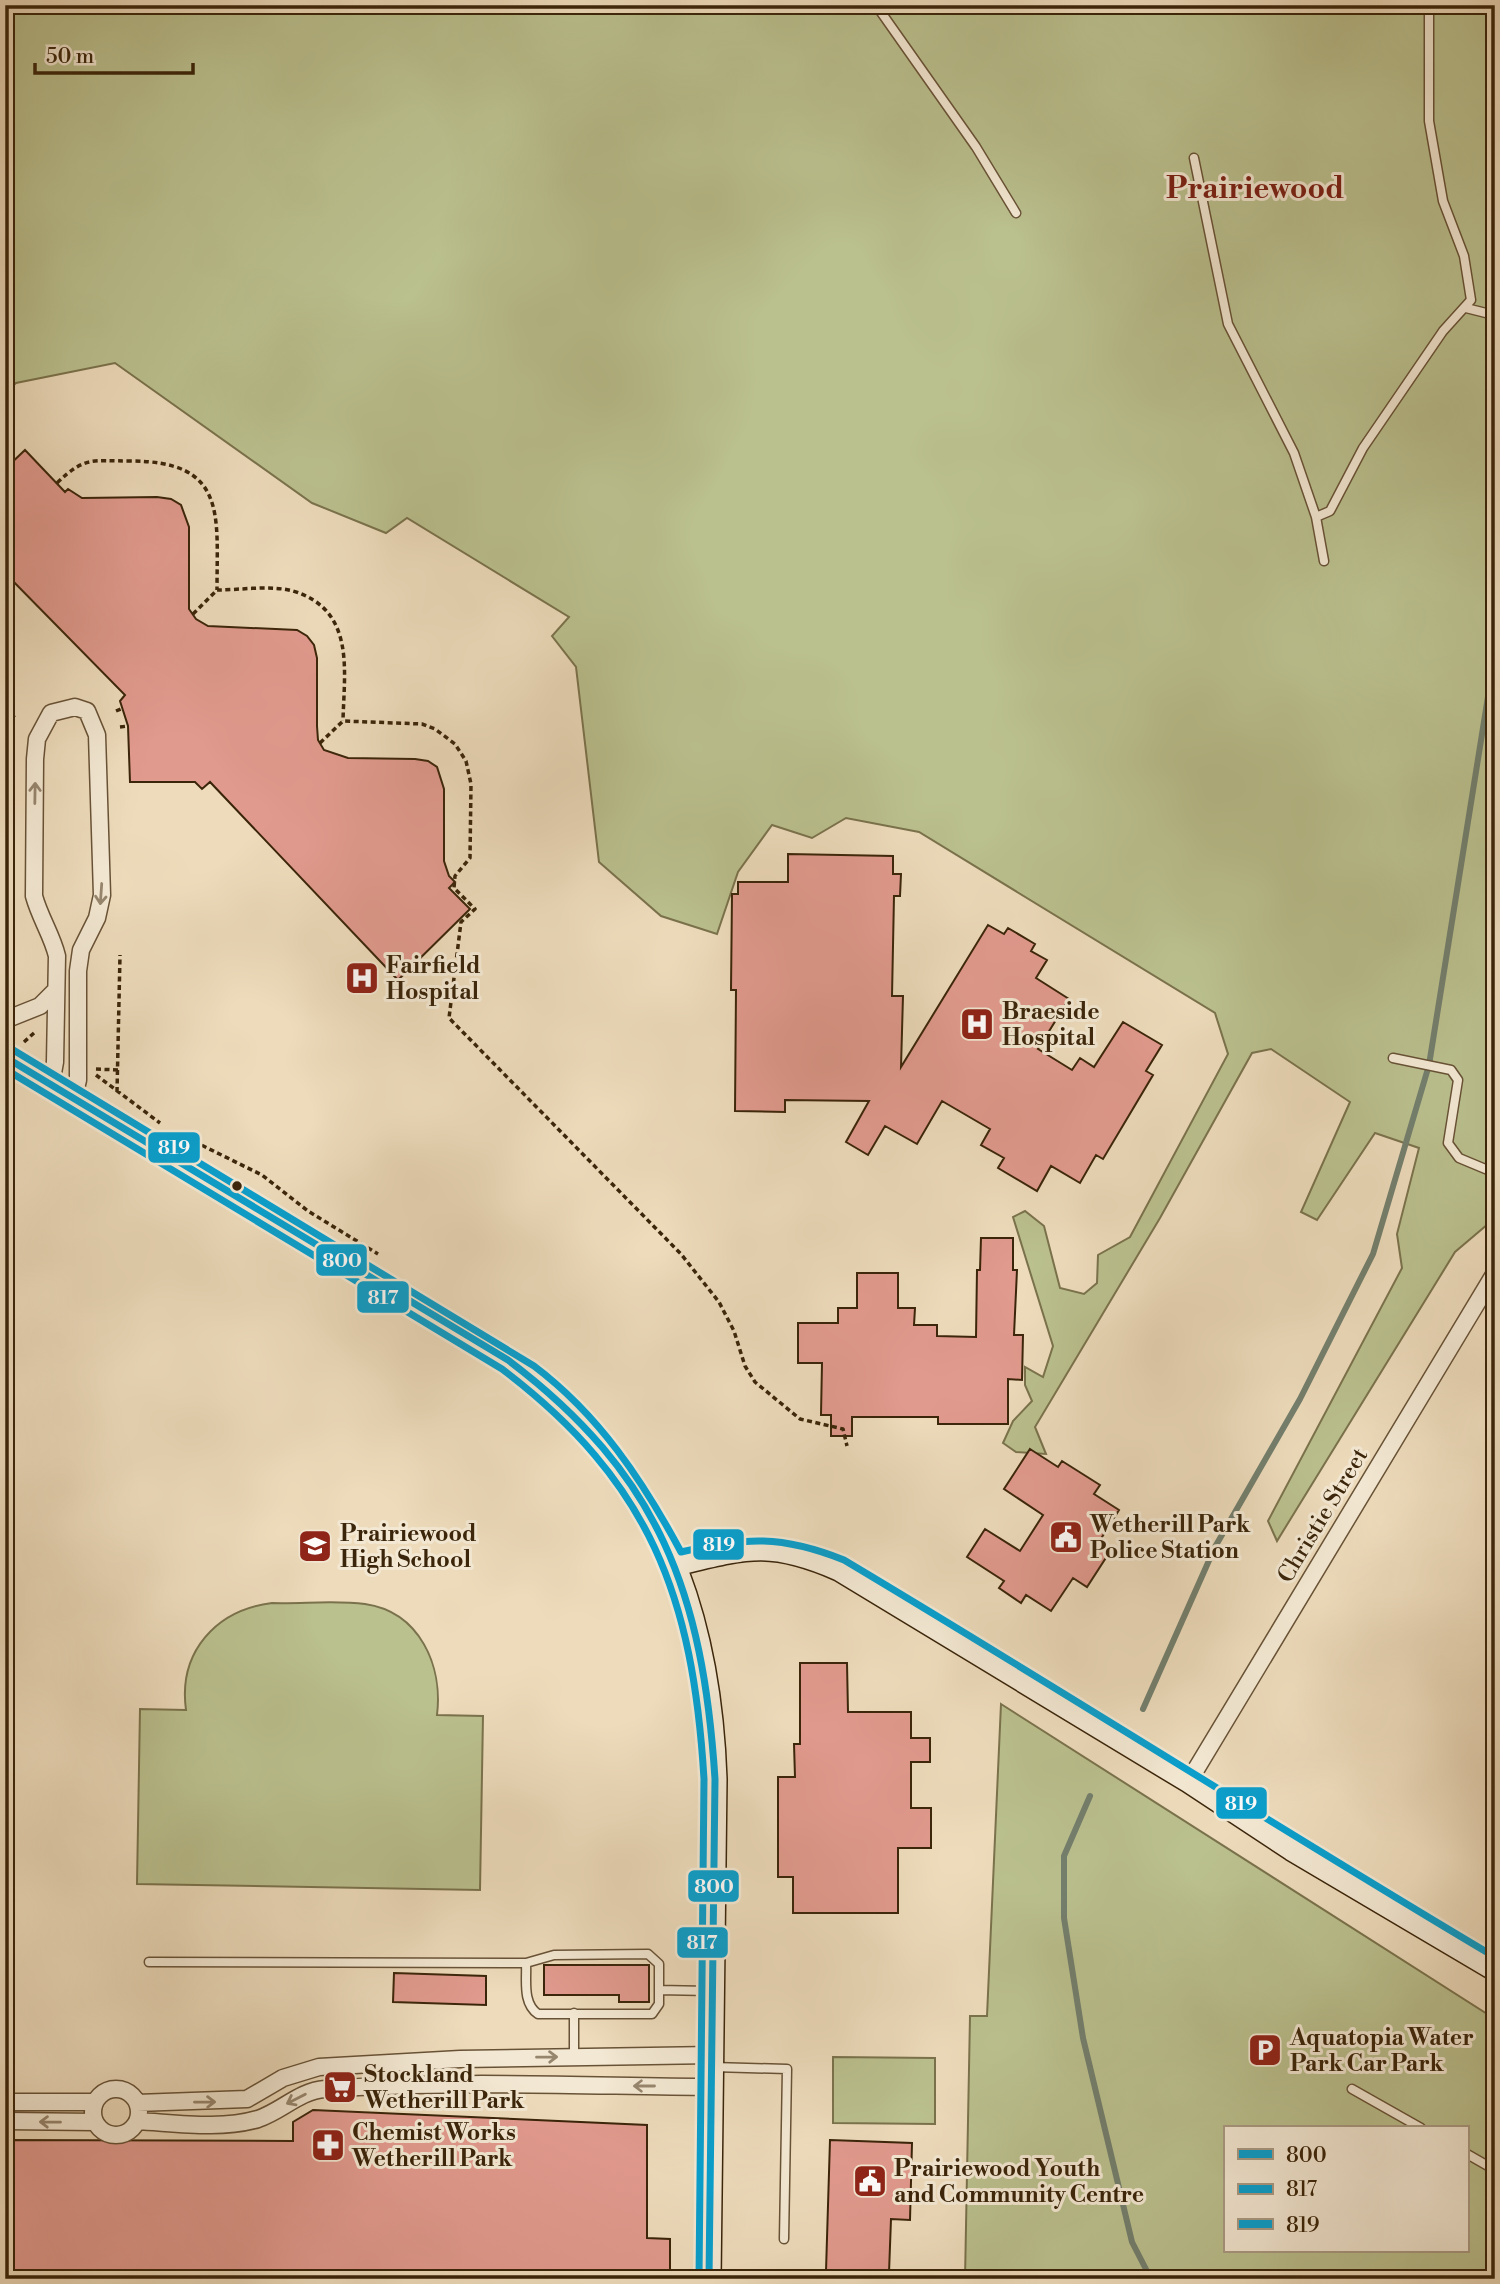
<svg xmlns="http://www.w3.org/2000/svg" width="1500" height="2284" font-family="'Libre Bodoni',serif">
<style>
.green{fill:#bac08e;stroke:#7a724c;stroke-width:2;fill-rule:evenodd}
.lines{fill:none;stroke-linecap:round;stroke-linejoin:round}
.stream{stroke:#737f6d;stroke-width:6}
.building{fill:#e19a8e;stroke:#3b250a;stroke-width:2}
.lane-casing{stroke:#685236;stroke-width:11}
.street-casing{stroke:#685236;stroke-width:19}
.secondary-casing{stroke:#3b250a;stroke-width:26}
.path{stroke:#3b250a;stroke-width:3.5;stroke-dasharray:5 3.5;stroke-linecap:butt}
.lane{stroke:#f3e8d3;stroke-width:8}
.street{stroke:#f3e8d3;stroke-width:16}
.secondary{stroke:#f3e8d3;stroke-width:23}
.bus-1-casing{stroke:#f3e8d3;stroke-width:12}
.bus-2-casing{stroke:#f3e8d3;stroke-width:12}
.bus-3-casing{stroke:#f3e8d3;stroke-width:12}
.bus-1{stroke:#099fcd;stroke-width:7}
.bus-2{stroke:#099fcd;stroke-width:7}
.bus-3{stroke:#099fcd;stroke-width:7}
.oneway{stroke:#97866e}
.bus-dot{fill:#3b250a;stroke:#f3e8d3;stroke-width:2.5}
.labels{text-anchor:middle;stroke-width:6;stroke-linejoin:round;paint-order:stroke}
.poi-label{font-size:23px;font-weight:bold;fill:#3b250a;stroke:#f3e8d3;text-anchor:start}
.street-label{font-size:23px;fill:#3b250a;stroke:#f3e8d3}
.district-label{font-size:30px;font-weight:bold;fill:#7a1f14;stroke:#f3e8d3}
.line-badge{stroke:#f3e8d3;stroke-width:2.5}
.badge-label{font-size:19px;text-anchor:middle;font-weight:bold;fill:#fff}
</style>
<rect width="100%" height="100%" fill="#eddbbb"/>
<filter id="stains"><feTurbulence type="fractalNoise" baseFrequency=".00286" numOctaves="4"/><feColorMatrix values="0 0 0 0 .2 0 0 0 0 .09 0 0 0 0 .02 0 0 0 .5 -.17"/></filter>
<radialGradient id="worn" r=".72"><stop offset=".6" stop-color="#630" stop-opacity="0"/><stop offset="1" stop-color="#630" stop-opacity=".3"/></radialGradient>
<path class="green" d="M5,5H1495V1218L1455,1252L1277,1541L1268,1521L1402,1268L1397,1234L1419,1148L1375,1133L1317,1220L1301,1212L1350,1102L1271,1049L1252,1053L1160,1218L1035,1427L1046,1454L1016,1452L1003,1443L1013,1421L1032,1401L1025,1385V1367L1043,1377L1053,1346L1013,1217L1025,1211L1044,1226L1060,1288L1084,1294L1097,1283L1098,1255L1130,1237L1228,1054L1215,1013L919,832L846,818L812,838L772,825L738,872L717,934L661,916L599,862L576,667L552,636L569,617L407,518L386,533L312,503L115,363L16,383L5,393Z
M272,1603C302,1604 335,1600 365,1604C420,1612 443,1666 437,1715L483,1716L480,1890L137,1884L140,1709L186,1710C178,1652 216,1610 272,1603Z
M1001,1704L1495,2019V2279H965L970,2016H987ZM1225,2128H1467V2251H1225Z
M833,2057L935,2058V2124L833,2123Z"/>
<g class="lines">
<path class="stream" d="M1143,1709L1215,1547L1300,1399L1373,1254L1429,1065L1495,653
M1090,1796L1064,1856V1918L1083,2038L1132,2242L1151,2279"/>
</g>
<path class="building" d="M25,450L65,492L68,489L82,498L157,497L171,499L181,505L189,527V609L196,619L208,626L297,630L307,636L314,645L317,658V726L318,740L324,750L348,758L415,759L428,761L437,767L444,789V861L449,876L455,882L449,888L470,909L398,980L210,782L202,789L195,782H130L128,726L120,701L125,695L5,573V469Z
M788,854L893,856V874H901L900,896H894L892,996H903L901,1067L988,925L1004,934L1008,928L1035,944L1031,951L1047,960L1036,978L1069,999L1038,1049L1072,1070L1080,1058L1094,1067L1123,1022L1162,1045L1146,1071L1153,1075L1103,1159L1096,1155L1080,1183L1051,1166L1037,1191L998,1168L1004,1158L981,1145L990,1129L942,1101L917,1144L885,1126L868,1155L846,1142L869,1101L785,1100V1112L735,1111L736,990H731L732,894H738V882H788Z
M981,1238H1013V1270H1017L1014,1335H1023L1022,1380L1008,1379V1424H938V1417H852V1436H831V1415H821L822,1363H798V1323H838V1308H857V1273H898V1308H915L914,1325H937V1336L976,1337L977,1270H980Z
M1030,1449L1058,1467L1062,1461L1100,1485L1094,1494L1119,1510L1097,1545L1109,1553L1087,1587L1073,1578L1051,1611L1026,1595L1021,1603L999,1588L1004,1581L967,1557L985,1529L1020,1551L1043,1515L1004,1489Z
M800,1663H847L848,1712H911V1738H930V1762H911V1808H931V1848H898V1913H793V1877H778V1777H795L794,1744H800Z
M544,1965H649V2002H619V1995H544Z
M394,1973L486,1976V2005L393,2002Z
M313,2110L647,2125V2238L670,2239V2279H5V2140L293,2141V2122Z
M830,2140L912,2143L910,2220L891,2219L889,2273L826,2271Z"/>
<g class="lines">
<g class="lane-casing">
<path id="lane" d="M876,5L976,147L1016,213
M1194,158L1228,324L1294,453L1316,517L1324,561
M1466,308L1490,314L1495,320
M1316,517L1330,511L1363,448L1443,331L1471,300L1464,256L1443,201L1429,121V5
M1393,1058L1451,1070L1458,1080L1448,1143L1459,1158L1495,1173
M149,1962L526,1963L554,1955L648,1954L659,1964V2004L652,2014H538C522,2003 527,1980 526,1963
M659,1990L709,1991
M574,2057V2013
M713,2067L787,2069L784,2239
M1352,2089L1421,2128
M1467,2154L1495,2170"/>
</g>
<g class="street-casing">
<path id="street" d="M5,1020L40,1006L56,990
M51,1084L55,1062L57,956C52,935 40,918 34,896L35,759L37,739L51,713L75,707L87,711L97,735L102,895L97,918L81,950L78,971V1080L74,1097
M1189,1781L1495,1273
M93 2112a23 23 0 1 1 46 0a23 23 0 1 1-46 0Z
M5,2102H95
M137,2103L247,2099L283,2078L319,2067L460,2059L713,2055
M5,2121L95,2122
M137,2121C176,2123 220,2130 258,2119C282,2111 299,2091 325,2089C454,2080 583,2086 712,2087"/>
</g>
<g class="secondary-casing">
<path id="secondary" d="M5,1057L508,1360C525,1373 543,1386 559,1400C671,1501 710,1633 715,1779L709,2279
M676,1564C747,1547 770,1539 839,1569L1189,1781L1292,1849L1495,1969"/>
</g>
<path class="path" d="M57,483C85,456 92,461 130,461C227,461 217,514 217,590
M193,614L217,590C240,590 271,585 293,591C356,610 344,671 343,721
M5,708L17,720
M116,711L123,708
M120,727L128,726
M320,743L343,721L422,724L435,729L455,744L466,761L471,784L470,858L455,876L454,888L475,909L461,922L449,1018L681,1254L719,1302L734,1331L745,1366L755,1382L800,1419L843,1429L847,1446
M12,961L13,998
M24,1042L34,1033
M96,1069L118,1070
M96,1075L160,1123
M117,1092L120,955
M179,1134L262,1175L308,1211L378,1254"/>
<use href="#lane" class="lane"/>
<use href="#street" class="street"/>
<use href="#secondary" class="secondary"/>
<g class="bus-1-casing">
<path id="bus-1" d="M5,1057L508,1360C660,1475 703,1593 715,1779L709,2279"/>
</g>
<g class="bus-2-casing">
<path id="bus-2" d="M5,1069L502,1369C651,1482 693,1597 704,1779L699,2279"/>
</g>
<g class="bus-3-casing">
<path id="bus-3" d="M10,1048L534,1366C599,1415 643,1481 681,1552C745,1537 782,1535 844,1560C1062,1690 1276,1827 1495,1957"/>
</g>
<use href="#bus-1" class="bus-1"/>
<use href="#bus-2" class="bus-2"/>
<use href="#bus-3" class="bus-3"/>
</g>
<defs><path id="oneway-shaft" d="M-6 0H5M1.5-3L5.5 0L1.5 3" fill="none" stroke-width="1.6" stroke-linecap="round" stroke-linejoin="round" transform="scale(1.75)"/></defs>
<g class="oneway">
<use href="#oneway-shaft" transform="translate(35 793) rotate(-89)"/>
<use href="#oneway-shaft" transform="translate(101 894) rotate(94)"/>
<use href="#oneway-shaft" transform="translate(547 2057) rotate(-1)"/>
<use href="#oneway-shaft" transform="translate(644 2086) rotate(-180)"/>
<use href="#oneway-shaft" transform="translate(296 2099) rotate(153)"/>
<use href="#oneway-shaft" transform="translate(205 2102) rotate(-1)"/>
<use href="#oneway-shaft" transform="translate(50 2122) rotate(-179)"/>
</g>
<defs>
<g id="hospital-square" transform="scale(1.75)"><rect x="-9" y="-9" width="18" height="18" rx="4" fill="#8f2418" stroke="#f3e8d3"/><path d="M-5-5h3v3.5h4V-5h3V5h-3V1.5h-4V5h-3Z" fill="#fff"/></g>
<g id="civic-square" transform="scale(1.75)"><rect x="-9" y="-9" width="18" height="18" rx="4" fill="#8f2418" stroke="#f3e8d3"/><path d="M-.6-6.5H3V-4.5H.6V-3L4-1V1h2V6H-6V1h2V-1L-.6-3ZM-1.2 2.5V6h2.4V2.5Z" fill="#fff"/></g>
<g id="school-square" transform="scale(1.75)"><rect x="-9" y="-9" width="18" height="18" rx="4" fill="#8f2418" stroke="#f3e8d3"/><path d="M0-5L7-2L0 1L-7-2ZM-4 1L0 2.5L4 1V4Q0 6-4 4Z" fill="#fff"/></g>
<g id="parking-square" transform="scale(1.75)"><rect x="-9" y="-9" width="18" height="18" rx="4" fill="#8f2418" stroke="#f3e8d3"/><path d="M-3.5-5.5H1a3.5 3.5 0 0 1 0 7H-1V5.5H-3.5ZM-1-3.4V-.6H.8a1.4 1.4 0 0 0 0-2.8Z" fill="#fff"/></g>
<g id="supermarket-square" transform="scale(1.75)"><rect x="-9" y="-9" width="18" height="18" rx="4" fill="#8f2418" stroke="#f3e8d3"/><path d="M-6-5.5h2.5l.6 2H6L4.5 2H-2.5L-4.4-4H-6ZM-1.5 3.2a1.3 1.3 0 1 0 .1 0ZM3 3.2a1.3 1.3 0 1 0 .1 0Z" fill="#fff"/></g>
<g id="pharmacy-square" transform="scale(1.75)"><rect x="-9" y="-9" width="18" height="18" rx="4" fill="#8f2418" stroke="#f3e8d3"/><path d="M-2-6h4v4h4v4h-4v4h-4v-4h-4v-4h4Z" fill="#fff"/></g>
</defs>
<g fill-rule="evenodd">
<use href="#hospital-square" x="362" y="978"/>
<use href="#hospital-square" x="977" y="1024"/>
<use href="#civic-square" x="1066" y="1537"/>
<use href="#school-square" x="315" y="1546"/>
<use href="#parking-square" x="1265" y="2050"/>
<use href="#supermarket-square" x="340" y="2087"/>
<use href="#pharmacy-square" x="328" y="2145"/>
<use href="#civic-square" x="870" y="2181"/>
</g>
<circle class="bus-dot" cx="237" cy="1186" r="6"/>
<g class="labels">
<g class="poi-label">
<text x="386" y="973">Fairfield<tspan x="386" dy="26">Hospital</tspan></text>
<text x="1002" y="1019">Braeside<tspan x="1002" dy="26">Hospital</tspan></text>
<text x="1090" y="1532">Wetherill Park<tspan x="1090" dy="26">Police Station</tspan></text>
<text x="340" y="1541">Prairiewood<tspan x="340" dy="26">High School</tspan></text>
<text x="1290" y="2045">Aquatopia Water<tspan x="1290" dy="26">Park Car Park</tspan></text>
<text x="364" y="2082">Stockland<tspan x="364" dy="26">Wetherill Park</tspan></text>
<text x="352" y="2140">Chemist Works<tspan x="352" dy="26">Wetherill Park</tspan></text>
<text x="894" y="2176">Prairiewood Youth<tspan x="894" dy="26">and Community Centre</tspan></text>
</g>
<g class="street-label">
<text transform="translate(1322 1515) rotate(-59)" y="8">Christie Street</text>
</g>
<g class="district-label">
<text x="1255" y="198">Prairiewood</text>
</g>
</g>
<g class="line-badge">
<rect x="147" y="1131" width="54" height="33" rx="7" fill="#099fcd"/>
<rect x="315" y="1243" width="53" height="34" rx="7" fill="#099fcd"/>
<rect x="356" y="1280" width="54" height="34" rx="7" fill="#099fcd"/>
<rect x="692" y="1528" width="53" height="33" rx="7" fill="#099fcd"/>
<rect x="1215" y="1786" width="53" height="34" rx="7" fill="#099fcd"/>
<rect x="687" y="1869" width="53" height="34" rx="7" fill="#099fcd"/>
<rect x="676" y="1926" width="53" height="33" rx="7" fill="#099fcd"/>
</g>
<g class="badge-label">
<text x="174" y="1154">819</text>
<text x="342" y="1267">800</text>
<text x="383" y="1304">817</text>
<text x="719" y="1551">819</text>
<text x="1241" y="1810">819</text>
<text x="714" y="1893">800</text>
<text x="702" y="1949">817</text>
</g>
<rect width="1500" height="2284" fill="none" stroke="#eddbbb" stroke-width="28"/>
<rect x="7" y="7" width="1486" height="2270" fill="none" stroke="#3b250a" stroke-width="3.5"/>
<rect x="14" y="14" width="1472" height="2256" fill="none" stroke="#3b250a" stroke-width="2"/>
<rect x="1224" y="2126" width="245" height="126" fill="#f3e8d3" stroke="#a99a83" stroke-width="2"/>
<rect x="1238" y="2149" width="35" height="10" fill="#099fcd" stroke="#a99a83" stroke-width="2"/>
<text x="1286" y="2162" font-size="21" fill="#3b250a">800</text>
<rect x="1238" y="2184" width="35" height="10" fill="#099fcd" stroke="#a99a83" stroke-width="2"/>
<text x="1286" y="2196" font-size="21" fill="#3b250a">817</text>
<rect x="1238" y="2219" width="35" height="10" fill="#099fcd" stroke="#a99a83" stroke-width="2"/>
<text x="1286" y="2232" font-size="21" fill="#3b250a">819</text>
<path d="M35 63v10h158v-10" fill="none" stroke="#3b250a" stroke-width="3.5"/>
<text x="46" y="63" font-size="21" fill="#3b250a" stroke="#f3e8d3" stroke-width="5" paint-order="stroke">50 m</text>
<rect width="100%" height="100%" filter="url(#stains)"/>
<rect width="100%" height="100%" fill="url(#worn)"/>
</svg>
